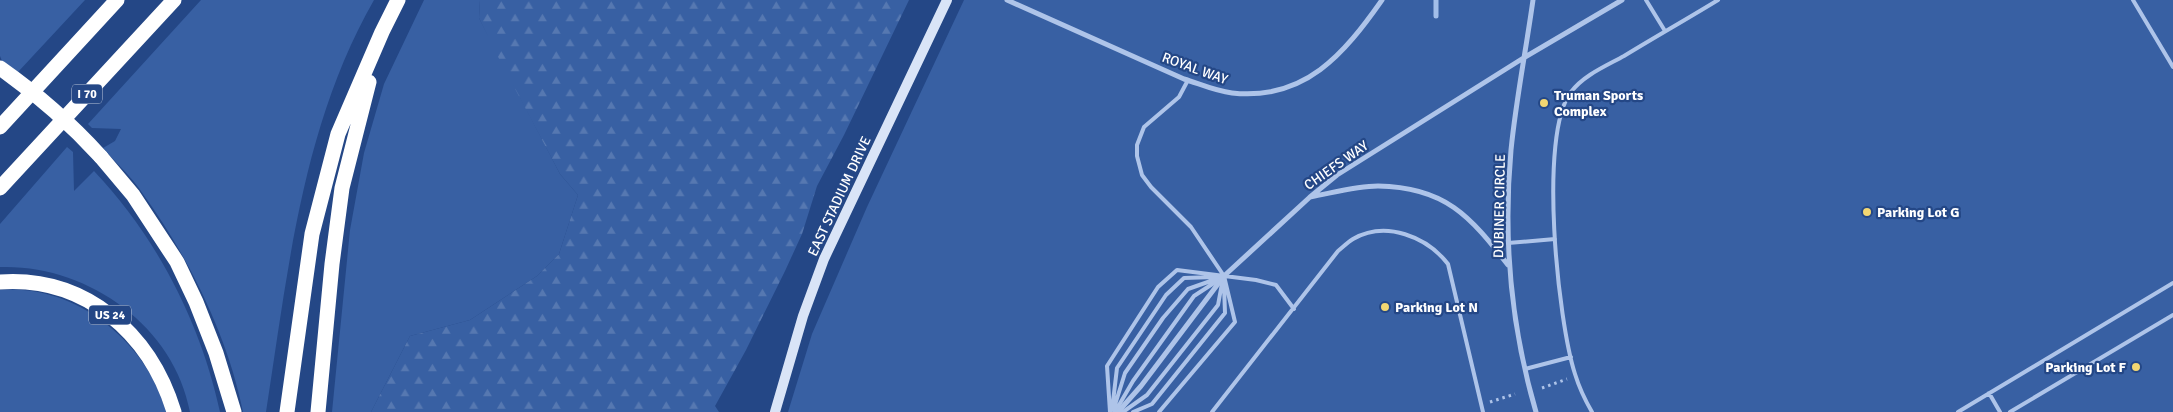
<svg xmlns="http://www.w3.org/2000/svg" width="2173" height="412" font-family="Signika,sans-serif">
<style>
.green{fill:#3860a3}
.forest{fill:url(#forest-firs)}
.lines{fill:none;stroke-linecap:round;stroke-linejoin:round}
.stream{stroke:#a2bee9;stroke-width:5}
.path{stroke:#aec4e9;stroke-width:3;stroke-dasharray:2.5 4;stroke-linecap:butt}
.service{stroke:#aec4e9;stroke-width:4}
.minor{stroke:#aec4e9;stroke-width:5}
.secondary{stroke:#d9e4f7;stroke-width:10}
.motorway{stroke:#fff;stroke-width:15}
.motorway-bridge{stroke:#fff;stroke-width:15}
.poi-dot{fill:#f3d772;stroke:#244786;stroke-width:2}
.labels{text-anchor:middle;stroke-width:4.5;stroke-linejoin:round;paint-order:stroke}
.shield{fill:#244786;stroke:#bdc8db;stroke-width:1}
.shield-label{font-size:12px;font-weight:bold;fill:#fff}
.street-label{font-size:14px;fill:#fff;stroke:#244786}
.poi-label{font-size:14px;font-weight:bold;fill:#fff;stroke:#244786;text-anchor:start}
</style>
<defs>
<pattern id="forest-firs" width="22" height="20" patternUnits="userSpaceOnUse" patternTransform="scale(1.25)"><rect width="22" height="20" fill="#3860a3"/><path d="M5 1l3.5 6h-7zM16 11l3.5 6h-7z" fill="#5678b1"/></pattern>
</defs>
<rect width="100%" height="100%" fill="#244786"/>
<path class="green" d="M0,0H85L18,72L2,61L0,56Z
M201,0H374C302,126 288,271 266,412H243C228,336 188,256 143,194C132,177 116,163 103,148L115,141L121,129L92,128L88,124Z
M424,0H480L479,18L560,174L578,195L559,254L537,276L470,320L410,336L371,412H332L350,230L364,153L384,84Z
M964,0H2173V412H788L812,334L867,207Z
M67,147L73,152L74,191L94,171C156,236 201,323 220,412H190C174,325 86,264 0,267V224Z
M0,290C74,283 148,342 166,412H0Z"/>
<path class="forest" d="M480,0H909L844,135L817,186L802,234L785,271L746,350L715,406L719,412H371L410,336L470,320L537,276L559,254L578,195L560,174L495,51L479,18Z"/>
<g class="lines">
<path class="stream" d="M1436,16V0"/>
<path class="path" d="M1542,388L1567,379
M1490,402L1515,394"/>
<path class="service" d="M1646,0L1665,31
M2133,0L2173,67
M1508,243L1555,239
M1525,369L1571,357
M1989,393L2000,412
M1114,408L1125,373L1163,318L1188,289L1222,277
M1112,410L1117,368L1166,295L1184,278L1214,277
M1110,412L1107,366L1158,287L1177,270L1256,280L1276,285L1294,309
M1115,412L1133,381L1194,296L1220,279
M1123,412L1147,395L1218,305L1223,278
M1133,412L1152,404L1225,313L1224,286
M1159,412L1235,322L1224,276L1191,227L1151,187L1142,175L1137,156V145L1144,127L1179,97L1188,80
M1212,412L1338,251C1343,247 1348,242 1353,239C1386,220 1427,237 1448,264L1483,412
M1592,412C1585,400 1579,387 1575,374C1558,322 1538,134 1571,92C1584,75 1606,66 1624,56C1655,37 1687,19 1718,0
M1958,412L2173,283
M2010,412L2173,315"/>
<path class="minor" d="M1007,0L1184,79C1200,84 1215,91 1232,93C1305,101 1344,54 1382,0
M1533,0C1526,50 1516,100 1511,150C1503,238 1511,327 1536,412
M1310,197C1332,193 1356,186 1378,186C1445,187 1470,216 1508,265
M1118,412L1141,386L1224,276L1310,197L1337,175L1525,57L1622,0"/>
<path class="secondary" d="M775,412L803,316L824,259L947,0"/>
<path class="motorway" d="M0,127L117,0
M101,157L133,195L177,262L196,302L216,353L234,412
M0,188L174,0
M0,282C85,276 150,333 174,412
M287,412L312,234L338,134L382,32L398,0
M318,412L332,264L342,188L369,82"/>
<path class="motorway-bridge" d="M0,68C37,94 71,124 101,157"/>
</g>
<g class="poi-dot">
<circle cx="1544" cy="103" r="5"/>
<circle cx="1867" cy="212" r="5"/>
<circle cx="1385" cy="307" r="5"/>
<circle cx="2136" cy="367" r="5"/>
</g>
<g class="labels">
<g class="shield">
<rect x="72" y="84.5" width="30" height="19" rx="4"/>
<rect x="89" y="305.5" width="42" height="19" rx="4"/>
</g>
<g class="shield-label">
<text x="87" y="98">I 70</text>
<text x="110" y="319">US 24</text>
</g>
<g class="street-label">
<text transform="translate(1195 68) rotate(20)" y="5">ROYAL WAY</text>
<text transform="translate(1336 165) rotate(-35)" y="5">CHIEFS WAY</text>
<text transform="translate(839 196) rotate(-65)" y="5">EAST STADIUM DRIVE</text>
<text transform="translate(1499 206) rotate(-89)" y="5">DUBINER CIRCLE</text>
</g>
<g class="poi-label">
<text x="1554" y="100">Truman Sports<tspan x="1554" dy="16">Complex</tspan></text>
<text x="1877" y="217">Parking Lot G</text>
<text x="1395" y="312">Parking Lot N</text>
<text x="2126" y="372" text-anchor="end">Parking Lot F</text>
</g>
</g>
</svg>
